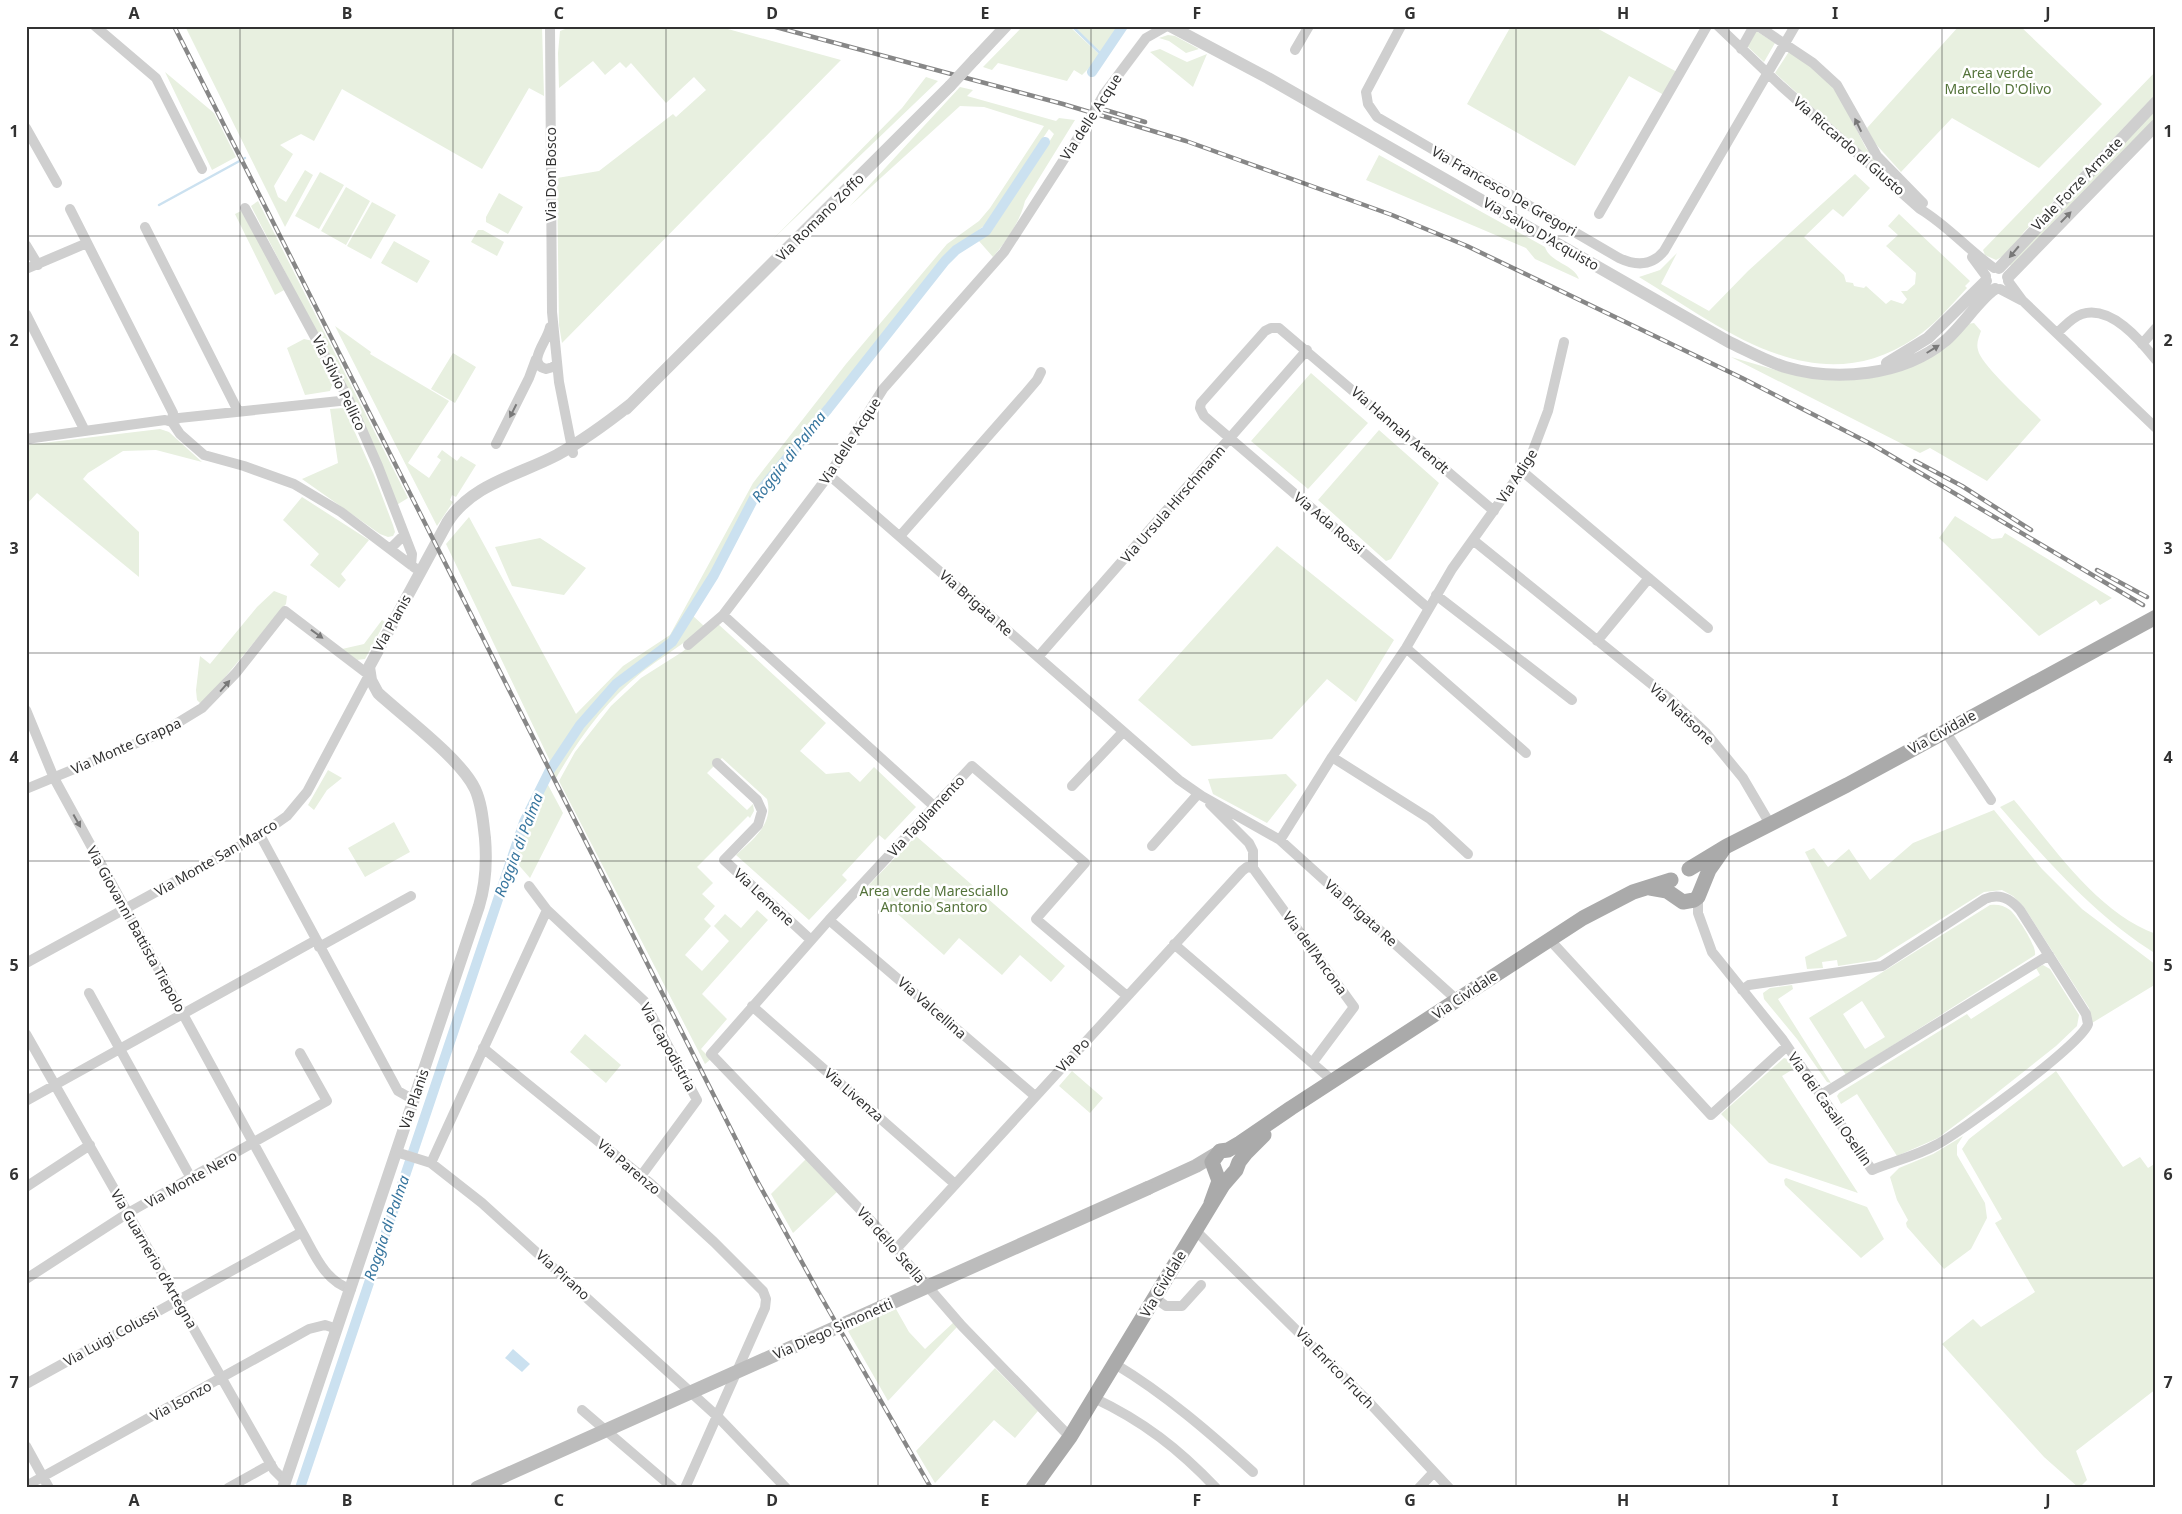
<svg xmlns="http://www.w3.org/2000/svg" width="2182" height="1514" font-family="'Noto Sans',sans-serif">
<style>
.green{fill:#e8f0e0;fill-rule:evenodd}
.water{fill:#cbe1f0}
.lines{fill:none;stroke-linecap:round;stroke-linejoin:round}
.stream{stroke:#cbe1f0;stroke-width:2.5}
.canal{stroke:#cbe1f0;stroke-width:10}
.minor{stroke:#cfcfcf;stroke-width:10}
.tertiary{stroke:#cfcfcf;stroke-width:12}
.secondary{stroke:#bcbcbc;stroke-width:14}
.primary{stroke:#aaa;stroke-width:15}
.rail-casing{stroke:#878787;stroke-width:4.5}
.rail{stroke:#fff;stroke-width:2.5;stroke-dasharray:8;stroke-linecap:butt}
.minor-bridge{stroke:#cfcfcf;stroke-width:10}
.tertiary-bridge{stroke:#cfcfcf;stroke-width:12}
.secondary-bridge{stroke:#bcbcbc;stroke-width:14}
.oneway{fill:#797979}
.grid{fill:none;stroke:#323232;stroke-width:1;stroke-opacity:0.55}
.labels{text-anchor:middle;stroke-width:5;stroke-linejoin:round;paint-order:stroke}
.park-label{font-size:14px;fill:#54733a;stroke:#fff}
.street-label{font-size:14px;fill:#323232;stroke:#fff}
.water-label{font-size:15px;font-style:italic;fill:#36759e;stroke:#fff}
.neatline{fill:none;stroke:#323232;stroke-width:2}
.grid-label{font-size:16px;text-anchor:middle;font-weight:bold;fill:#323232}
</style>
<rect width="100%" height="100%" fill="#fff"/>
<path class="green" d="M185,26H542L544,96L529,88L482,169L342,89L314,141L301,134L280,145L293,154L274,186L278,197L286,202L305,170L313,175L285,227Z
M573,26H717L841,60L562,343L559,325L557,178L599,171L673,114L676,117L706,90L694,77L666,103L631,63L626,68L620,62L605,75L593,61L559,88L558,53L560,31Z
M1023,26H1069L1101,56L1092,69L1089,68L1082,75L1074,70L1067,81L998,63L992,70L983,67Z
M1073,26H1122L1103,54Z
M1511,26H1593L1677,72L1664,95L1629,76L1575,166L1467,104Z
M1959,26H2020L2102,104L2039,168L1952,118L1901,172L1874,142L1867,128Z
M1756,31L1775,43L1764,62L1747,46Z
M1168,35L1175,36L1199,49L1186,53L1169,41L1159,38Z
M1160,49L1187,62L1207,54L1193,87L1150,52Z
M1790,50L1818,71L1835,88L1866,148L1887,172L1886,174L1775,73Z
M2156,71V94L2024,232L2007,254L1996,260L1985,255L1983,250Z
M165,72L214,113L236,157L212,170Z
M926,77L938,81L772,240L902,108Z
M960,87L973,90L967,96L1056,121L1059,118L1075,120L1025,201C1020,222 1007,240 993,257L978,240L990,232L1048,144L1054,134L1049,129L985,225L944,257L754,494L726,548L671,639L614,682L584,715L551,766L550,761L446,544L469,517L576,714L623,666L670,635L753,483L846,364L947,244L979,221L990,208L1044,126L984,107L960,106L850,206Z
M2156,108V119L2013,268L2008,263Z
M1379,155L1545,247C1550,263 1574,264 1579,279L1535,259L1526,248L1366,180Z
M320,172L344,185L319,229L295,216Z
M1855,174L1870,188L1843,217L1833,209L1804,237L1844,275L1846,282L1853,283L1854,286L1864,288L1866,286L1886,304L1891,300L1903,304L1907,299L1901,291H1907L1915,284L1916,273L1886,246L1898,235L1888,226L1899,214L1970,281L1965,286L1967,288C1951,305 1935,325 1915,338C1816,405 1724,329 1639,277L1660,270L1677,253L1661,284L1709,311L1748,271Z
M346,187L370,201L346,245L321,231Z
M499,193L523,207L508,234L486,222V217Z
M258,201L408,498L395,506L310,320L251,206Z
M372,202L396,215L371,259L347,246Z
M241,211L286,289L275,295L235,214Z
M478,230H483L504,242L497,256L471,242Z
M394,241L430,261L417,283L381,263Z
M1974,323L1981,331C1979,337 1976,343 1978,350C1981,365 2028,407 2041,420L1987,481L1930,448L1920,453L1731,357L1786,373L1882,375L1967,324Z
M335,326L371,352L370,354L449,401L408,463L429,478L441,460L437,457L442,450L457,461L461,456L476,465L456,497L452,495L450,500L453,502L437,526Z
M304,339L313,341L333,382L330,391L305,395L287,348Z
M453,353L476,367L455,403L431,389Z
M1311,373L1368,423L1308,489L1251,441Z
M344,408L374,475L393,525L395,532L393,536L388,537L380,534L302,479L338,463L330,409Z
M160,429L169,432L202,462L156,450L123,451L88,473L83,479L139,532V577L37,493L26,505V445Z
M1379,430L1439,483L1391,559L1386,561L1318,500Z
M302,497L369,540L341,574L346,580L339,588L310,565L319,554L283,520Z
M1955,516L1992,539L2002,538L2005,533L2112,598L2100,605L2096,600L2039,636L1939,538Z
M540,538L586,568L564,595L512,586L495,547Z
M1277,546L1394,640L1356,702L1327,679L1272,739L1192,746L1138,700Z
M274,591L287,596L286,604L206,700L200,703L197,700L196,690L200,656L210,664L257,607Z
M691,614L704,626C685,644 663,656 642,672C605,702 580,737 556,778L553,772L580,729L598,707L626,680L674,643Z
M382,620L385,622L365,659L357,660L342,649L364,644Z
M717,623L826,723L800,751L826,774L849,772L860,782L874,767L916,807L885,840L879,835L842,875L847,880L809,920L736,855C753,839 774,824 767,799L722,758L707,773L747,810L753,804L754,811L750,818L748,816L697,867L713,883L702,894L715,906L704,919L711,926L685,955L702,971L729,941L714,926L725,914L741,928L757,910L768,920L702,994L727,1019L701,1049L711,1059L705,1064L559,781L575,752L611,706L641,678L682,652Z
M328,770L342,778L327,790L314,810L308,805Z
M1286,774L1297,785L1267,823L1213,794L1208,779Z
M547,783L563,813L530,878L516,862L527,823Z
M2014,800C2053,846 2097,913 2156,934V954C2094,915 2048,862 2000,807Z
M1994,810L2042,869L2082,909L2156,965V984L2092,1023L2089,1008L2024,907L2013,896L2002,890L1984,892L1876,960L1838,966L1837,960L1822,962L1823,968L1807,969L1805,957L1847,936L1805,852L1814,848L1828,867L1849,849L1870,880L1913,843Z
M394,822L410,852L365,877L348,848Z
M916,836L1065,966L1051,982L1020,955L1002,975L959,938L944,955L867,887Z
M1990,905C1997,904 2004,905 2010,910C2017,916 2037,946 2035,955L1846,1075L1809,1018ZM1862,1001L1885,1037L1865,1049L1843,1014Z
M2043,965L2050,969L2079,1015L2077,1026L2056,1046L1979,1107L1938,1138L1897,1156L1857,1094L1841,1104L1837,1096L1839,1093L1967,1014L1971,1019L2040,975L2036,968Z
M1792,985L1793,989L1778,999L1831,1083L1827,1082L1797,1039L1764,999L1763,993L1770,988Z
M585,1034L621,1065L606,1083L570,1052Z
M1784,1058L1790,1060L1795,1068L1782,1076L1858,1193L1769,1163L1721,1114Z
M1072,1071L1103,1098L1090,1113L1059,1086Z
M2056,1071L2123,1167L2140,1157L2148,1168L2156,1163V1389L2076,1451L2087,1480L2079,1488L2044,1457L1942,1344L1973,1319L1981,1327L2035,1292L1995,1223L2002,1219L1962,1149L1969,1139Z
M1963,1136L1957,1145V1155L1985,1203L1987,1218L1971,1249L1944,1269L1907,1227L1906,1223L1908,1220L1897,1200L1890,1177L1899,1168L1933,1154Z
M806,1159L837,1192L793,1233L771,1194Z
M1786,1178L1867,1207L1884,1239L1861,1258L1785,1185L1784,1180Z
M896,1309L909,1332L925,1349L954,1322L957,1327L888,1401L848,1331Z
M995,1368L1038,1411L1015,1438L994,1420L935,1483L916,1451Z"/>
<path class="water" d="M513,1349L530,1364L522,1372L505,1358Z"/>
<g class="lines">
<path class="stream" d="M1072,26L1103,56
M159,205L245,158"/>
<path class="canal" d="M1092,72L1123,26
M300,1488L524,822L550,770L580,725L616,684L672,642L714,575L754,498L828,409L945,261L956,250L986,231L1045,142"/>
<path class="minor" d="M95,26L156,78L202,169
M550,26L552,312L559,382L573,453
M1401,26L1366,92L1368,104L1377,117L1619,258C1636,266 1652,266 1664,251L1795,26
M1718,26L1781,86L1920,209C1947,225 1968,250 1994,268
M1758,26L1813,63L1837,85L1877,156L1923,203
M1741,49L1754,26
M1295,50L1309,26
M1104,94L1146,38L1167,26
M26,128L57,183
M245,208L349,400L378,466L412,554L411,565
M70,209L173,413L172,422
M1599,214L1707,26
M145,227L238,411
M26,245L38,265
M1972,257L1986,276
M26,269L87,243
M2008,281L2022,300L2156,428
M2000,289L2021,300
M26,314L85,431
M550,327C548,341 525,363 546,369L553,367L557,363
M2057,333C2065,326 2072,317 2082,314C2111,305 2140,340 2156,360
M2142,344L2156,328
M172,422L180,434L204,455L244,466L294,484L341,512L415,568
M172,422L179,418L349,400
M26,439L165,420L172,422
M496,444L529,378L536,359
M1522,471L1708,628
M829,475L1179,780L1202,796L1280,840L1457,1000
M900,536L1026,393L1037,380L1041,372
M1473,540L1670,699L1706,733L1743,778L1770,824
M390,549L404,535
M1436,595L1572,700
M1428,608L1204,416L1200,408L1201,403L1265,331L1271,328H1279L1494,511
M1597,641L1649,578
M688,645L723,615
M1406,648L1526,753
M1038,657L1307,350
M26,710L54,778L302,1232C314,1253 325,1282 351,1289
M1945,731L1991,800
M1332,757L1430,819L1468,854
M717,763L757,800L762,811L758,825L724,860L811,940
M1072,786L1123,732
M26,789L161,733L202,708L236,673L285,611L369,675L307,792L287,816L260,835L26,963
M1210,804L1249,843L1253,851V868
M935,807L723,615L829,475L883,389L1004,252L1090,119
M260,835L398,1091L414,1100
M1280,840L1332,757L1406,648L1452,569L1529,461L1548,411L1564,342
M1152,846L1198,794
M1253,868L1354,1007L1313,1062
M529,886L547,910L644,1001L697,1100L641,1176
M1698,897V913L1712,952L1783,1040L1872,1170C1894,1161 1916,1156 1936,1145C1961,1132 2081,1045 2088,1024L2086,1014L2020,910C2010,898 1999,893 1985,899L1882,966L1749,985L1742,990
M829,920L1035,1096
M1549,939L1711,1115L1787,1046
M1174,944L1333,1081
M319,947L411,896
M89,993L191,1178
M752,1006L955,1184
M26,1034L274,1470L285,1481
M483,1048L651,1184L714,1242L763,1291L766,1299L765,1308L685,1488
M1821,1095L2049,955
M26,1101L316,940
M396,1152L431,1163L482,1203L718,1417L786,1488
M431,1163L547,910
M26,1187L90,1145
M1195,1230L1365,1398L1449,1488
M897,1248L1242,871L1247,867L1253,868
M26,1279L128,1213L327,1101L300,1053
M1155,1298L1166,1306H1182L1201,1285
M1115,1364C1165,1394 1210,1433 1253,1472
M26,1384L302,1232
M1094,1398C1143,1421 1179,1449 1216,1488
M582,1410L673,1488
M1070,1437L962,1326L903,1258L897,1248L711,1054L829,920L972,766L1085,863L1036,919L1127,996
M26,1446L49,1488
M26,1486L309,1329L325,1325L337,1329
M228,1488L271,1464
M1419,1488L1434,1472"/>
<path class="tertiary" d="M1170,26L1268,78L1729,342C1748,351 1766,361 1785,367C1836,382 1903,376 1945,341C1959,330 1983,295 1995,289
M975,59L1006,26
M1999,268L2156,102
M2008,277L2156,125
M1887,363L1928,338L1986,281
M626,409L950,86
M283,1488L479,906C486,883 487,862 485,838C483,822 482,804 475,789C461,759 404,717 378,693L371,680L369,667L447,523C471,484 519,475 557,455C584,440 607,423 631,404"/>
<path class="secondary" d="M1148,1188L1196,1166L1216,1154"/>
<path class="primary" d="M1689,869L1727,846L1847,785L2156,617
M1650,888L1667,891L1683,902L1694,900L1698,897L1709,870L1723,850
M1211,1203L1219,1181L1212,1162L1220,1151L1228,1150L1240,1143L1291,1108L1583,918L1633,892L1671,880
M1033,1488L1070,1437L1223,1185L1236,1170L1239,1162L1246,1153L1264,1135"/>
<g class="rail-casing">
<path id="rail" d="M174,26L755,1177L820,1295L931,1488
M772,26L1063,104L1186,141L1392,215L1467,246L1742,378L1873,445L2143,605
M1102,109L1145,122
M1915,461L1962,486L2031,530
M2097,570L2147,597"/>
</g>
<use href="#rail" class="rail"/>
<path class="minor-bridge" d="M1090,119L1104,94"/>
<path class="tertiary-bridge" d="M950,86L975,59"/>
<path class="secondary-bridge" d="M477,1488L1148,1188"/>
</g>
<defs><path id="oneway-solid" d="M-6-.8H1V-3.2L6.5 0L1 3.2V.8H-6Z" transform="scale(1.25)"/></defs>
<g class="oneway">
<use href="#oneway-solid" transform="translate(1858 125) rotate(-116)"/>
<use href="#oneway-solid" transform="translate(2066 217) rotate(-46)"/>
<use href="#oneway-solid" transform="translate(2014 252) rotate(130)"/>
<use href="#oneway-solid" transform="translate(1933 349) rotate(-32)"/>
<use href="#oneway-solid" transform="translate(513 411) rotate(117)"/>
<use href="#oneway-solid" transform="translate(317 634) rotate(36)"/>
<use href="#oneway-solid" transform="translate(225 686) rotate(-49)"/>
<use href="#oneway-solid" transform="translate(77 821) rotate(61)"/>
</g>
<path class="grid" d="M240,26V1488M453,26V1488M666,26V1488M878,26V1488M1091,26V1488M1304,26V1488M1516,26V1488M1729,26V1488M1942,26V1488M26,236H2156M26,444H2156M26,653H2156M26,861H2156M26,1070H2156M26,1278H2156"/>
<g class="labels">
<g class="park-label">
<text x="1998" y="78">Area verde<tspan x="1998" dy="16">Marcello D'Olivo</tspan></text>
<text x="934" y="896">Area verde Maresciallo<tspan x="934" dy="16">Antonio Santoro</tspan></text>
</g>
<g class="street-label">
<text transform="translate(1091 117) rotate(-57)" y="5">Via delle Acque</text>
<text transform="translate(1849 146) rotate(41)" y="5">Via Riccardo di Giusto</text>
<text transform="translate(551 174) rotate(-90)" y="5">Via Don Bosco</text>
<text transform="translate(2077 184) rotate(-46)" y="5">Viale Forze Armate</text>
<text transform="translate(1504 191) rotate(30)" y="5">Via Francesco De Gregori</text>
<text transform="translate(820 217) rotate(-45)" y="5">Via Romano Zoffo</text>
<text transform="translate(1541 234) rotate(30)" y="5">Via Salvo D'Acquisto</text>
<text transform="translate(339 383) rotate(64)" y="5">Via Silvio Pellico</text>
<text transform="translate(1400 430) rotate(41)" y="5">Via Hannah Arendt</text>
<text transform="translate(850 441) rotate(-57)" y="5">Via delle Acque</text>
<text transform="translate(1517 476) rotate(-57)" y="5">Via Adige</text>
<text transform="translate(1173 504) rotate(-49)" y="5">Via Ursula Hirschmann</text>
<text transform="translate(1329 523) rotate(40)" y="5">Via Ada Rossi</text>
<text transform="translate(976 603) rotate(41)" y="5">Via Brigata Re</text>
<text transform="translate(392 623) rotate(-61)" y="5">Via Planis</text>
<text transform="translate(1682 714) rotate(43)" y="5">Via Natisone</text>
<text transform="translate(1942 732) rotate(-29)" y="5">Via Cividale</text>
<text transform="translate(126 746) rotate(-24)" y="5">Via Monte Grappa</text>
<text transform="translate(926 816) rotate(-47)" y="5">Via Tagliamento</text>
<text transform="translate(216 858) rotate(-30)" y="5">Via Monte San Marco</text>
<text transform="translate(764 897) rotate(43)" y="5">Via Lemene</text>
<text transform="translate(1361 913) rotate(42)" y="5">Via Brigata Re</text>
<text transform="translate(136 929) rotate(61)" y="5">Via Giovanni Battista Tiepolo</text>
<text transform="translate(1315 953) rotate(54)" y="5">Via dell'Ancona</text>
<text transform="translate(1465 995) rotate(-34)" y="5">Via Cividale</text>
<text transform="translate(932 1008) rotate(41)" y="5">Via Valcellina</text>
<text transform="translate(668 1047) rotate(61)" y="5">Via Capodistria</text>
<text transform="translate(1073 1055) rotate(-47)" y="5">Via Po</text>
<text transform="translate(854 1095) rotate(41)" y="5">Via Livenza</text>
<text transform="translate(414 1099) rotate(-71)" y="5">Via Planis</text>
<text transform="translate(1830 1109) rotate(55)" y="5">Via dei Casali Osellin</text>
<text transform="translate(629 1167) rotate(40)" y="5">Via Parenzo</text>
<text transform="translate(191 1179) rotate(-29)" y="5">Via Monte Nero</text>
<text transform="translate(891 1245) rotate(49)" y="5">Via dello Stella</text>
<text transform="translate(154 1259) rotate(60)" y="5">Via Guarnerio d'Artegna</text>
<text transform="translate(563 1275) rotate(42)" y="5">Via Pirano</text>
<text transform="translate(1163 1284) rotate(-59)" y="5">Via Cividale</text>
<text transform="translate(833 1329) rotate(-24)" y="5">Via Diego Simonetti</text>
<text transform="translate(111 1337) rotate(-29)" y="5">Via Luigi Colussi</text>
<text transform="translate(1335 1368) rotate(46)" y="5">Via Enrico Fruch</text>
<text transform="translate(181 1401) rotate(-29)" y="5">Via Isonzo</text>
</g>
<g class="water-label">
<text transform="translate(789 457) rotate(-52)" y="5">Roggia di Palma</text>
<text transform="translate(519 845) rotate(-69)" y="5">Roggia di Palma</text>
<text transform="translate(387 1228) rotate(-71)" y="5">Roggia di Palma</text>
</g>
</g>
<rect width="2182" height="1514" fill="none" stroke="#ffffff" stroke-width="55"/>
<rect x="28" y="28" width="2126" height="1458" class="neatline"/>
<g class="grid-label">
<text x="134" y="19">A</text>
<text x="347" y="19">B</text>
<text x="559" y="19">C</text>
<text x="772" y="19">D</text>
<text x="985" y="19">E</text>
<text x="1197" y="19">F</text>
<text x="1410" y="19">G</text>
<text x="1623" y="19">H</text>
<text x="1835" y="19">I</text>
<text x="2048" y="19">J</text>
<text x="14" y="137">1</text>
<text x="2168" y="137">1</text>
<text x="14" y="346">2</text>
<text x="2168" y="346">2</text>
<text x="14" y="554">3</text>
<text x="2168" y="554">3</text>
<text x="14" y="763">4</text>
<text x="2168" y="763">4</text>
<text x="14" y="971">5</text>
<text x="2168" y="971">5</text>
<text x="14" y="1180">6</text>
<text x="2168" y="1180">6</text>
<text x="14" y="1388">7</text>
<text x="2168" y="1388">7</text>
<text x="134" y="1506">A</text>
<text x="347" y="1506">B</text>
<text x="559" y="1506">C</text>
<text x="772" y="1506">D</text>
<text x="985" y="1506">E</text>
<text x="1197" y="1506">F</text>
<text x="1410" y="1506">G</text>
<text x="1623" y="1506">H</text>
<text x="1835" y="1506">I</text>
<text x="2048" y="1506">J</text>
</g>
</svg>
